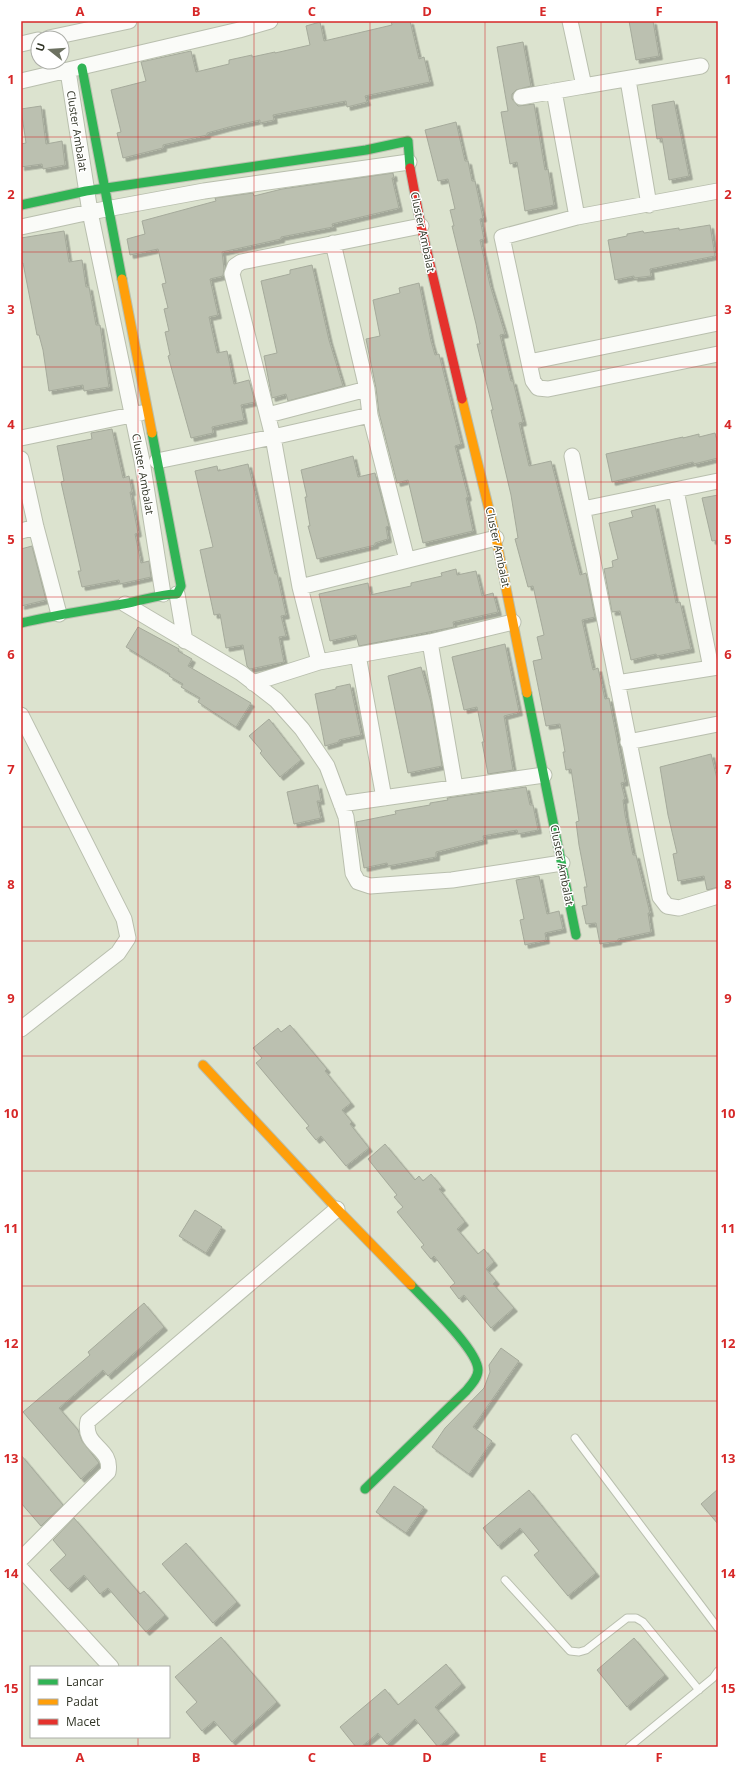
<svg xmlns="http://www.w3.org/2000/svg" width="739" height="1768" font-family="'Open Sans',sans-serif">
<style>
.building{fill:#bbc0b0;stroke:#a5aa9b;filter:url(#shadow)}
.lines{fill:none;stroke-linecap:round;stroke-linejoin:round}
.lane-casing{stroke:#b9bfae;stroke-width:9}
.street-casing{stroke:#b9bfae;stroke-width:17}
.fast-casing{stroke:#b9bfae;stroke-width:11}
.slow-casing{stroke:#b9bfae;stroke-width:11}
.jam-casing{stroke:#b9bfae;stroke-width:11}
.lane{stroke:#fafbf8;stroke-width:7}
.street{stroke:#fafbf8;stroke-width:15}
.fast{stroke:#30b455;stroke-width:9}
.slow{stroke:#ff9f0a;stroke-width:9}
.jam{stroke:#e5322d;stroke-width:9}
.grid{fill:none;stroke:#d62828;stroke-width:1;stroke-opacity:0.55}
.labels{text-anchor:middle;stroke-width:3;stroke-linejoin:round;paint-order:stroke}
.street-label{font-size:11px;fill:#303426;stroke:#fff}
.neatline{fill:none;stroke:#d62828;stroke-width:1.5}
.grid-label{font-size:13px;text-anchor:middle;font-weight:bold;fill:#d62828}
</style>
<defs>
<filter id="shadow"><feDropShadow dx="3.5" dy="3.5" stdDeviation="0" flood-color="#0004"/></filter>
</defs>
<rect width="100%" height="100%" fill="#dce3cf"/>
<path class="building" d="M391,21H410L419,59L424,57L430,82L365,96L367,102L347,107L346,101L273,115L274,120L260,123V120L229,127L207,133V135L163,145V148L123,158L117,133L121,132L111,90L146,81L141,62L191,51L196,72L229,64V60L252,55V57L275,52V53L310,45L306,26L320,22L324,41L392,25Z
M629,21H653L659,56L636,60Z
M523,42L531,86L516,90L512,94V99L518,106L534,104L545,170L548,169L554,205L525,211L517,162L510,164L501,112L508,111L497,47Z
M674,101L689,176L669,180L662,138L657,139L652,105Z
M41,106L46,144L62,141L65,165L43,169L42,164L21,167V144L26,143L21,109Z
M456,122L465,161H468L472,181H475L483,218L480,219L484,239L480,240L490,285L505,334L500,335L511,381H513L523,422L519,423L529,466L551,461L580,575L586,573L595,617L582,620L593,670L598,668L605,699L609,698L625,782L621,783L625,799L623,800L625,815L633,855H636L650,913H648L651,932L618,939V941L600,944L596,923L586,924L582,906L587,905L584,887H587L579,845L576,822L579,821L571,769L566,770L563,752H565L560,724L546,726L533,661L542,659L537,637L544,635L533,586L528,587L515,539L518,538L511,495L491,410H493L477,344H480L476,324L452,226H454L450,210L455,209L448,179L438,181L425,130Z
M393,173L394,178H392L399,208L332,224L333,227L281,237V239L222,252L224,269L223,276L210,279L218,315L209,317L217,353L227,351L234,384L249,380L255,402L241,405L244,420L212,427L213,433L191,438L168,356L170,355L165,332L169,331L164,309L168,308L162,284L166,283L158,249L130,255L127,239L145,234L142,221L216,201L215,198L253,193L254,196L282,189Z
M710,225L715,256L650,269L651,276L634,278V276L615,280L608,240L627,236V234L643,231L644,233L679,228V230Z
M64,231L69,262L82,260L86,287H89L96,325H100L109,387L84,391L83,385L49,391L43,350L39,335H37L23,263H21V238Z
M312,265L329,340L343,386L288,401L286,394L272,398L264,356L277,353L261,281L290,274V270Z
M419,283L431,341L435,355L439,354L461,444L455,446L468,497L466,498L473,531L423,543L408,480L397,483L379,413L376,388L366,339L380,336L373,300L400,293L399,288Z
M112,429L123,478L129,476L132,492H130L138,533L135,534L141,563L149,561L151,577L120,584L119,580L82,587L78,571H81L61,482L64,481L57,446L92,439L91,433Z
M715,433L718,444V458L694,464L693,462L612,482L606,454L683,437V438L699,434V437Z
M353,456L358,477L375,473L389,526L386,527L388,539L375,543V545L317,559L308,526H310L305,497H307L301,470Z
M248,464L275,574H277L286,615L281,616L286,636L279,637L284,662L250,669L247,666L243,645L226,648L220,614L214,615L200,550L213,547L195,471L217,466L218,471Z
M718,495V540L712,541L702,498Z
M655,505L676,603L680,602L691,649L657,656L656,654L631,660L620,611L612,612L604,569L613,567L612,561L618,559L609,523L633,517L631,511Z
M32,546L46,600L21,606V549Z
M456,569L457,575L476,571L482,596L493,593L498,612L453,622L454,627L359,646L356,635L330,641L319,594L368,583L370,595L411,586V583L442,576L441,573Z
M138,627L179,649L178,651L192,659L188,666L251,703L236,727L198,702L200,698L181,687L183,684L169,676L170,674L126,647Z
M505,644L519,712L504,716L513,770L488,774L482,742H484L477,707L464,710L452,657Z
M421,667L431,702L442,766L408,773L388,676Z
M350,684L361,735L339,740V742L325,746L315,694L336,689V687Z
M269,719L301,760L280,777L260,753L262,751L249,736Z
M711,754L718,783V887L707,890L704,876L678,881L673,854L677,853L668,815L660,767Z
M318,785L321,801H317L321,818L294,824L287,792Z
M526,787L530,805H533L538,830L518,834L517,830L483,836L484,840L436,852V857L388,866L387,863L364,868L356,822L396,814L395,811L430,805V803L448,800L447,798Z
M539,876L547,914L559,911L563,929L545,933L546,940L525,945L520,920L524,919L516,880Z
M290,1025L327,1069L325,1071L351,1103L342,1110L352,1122L350,1124L369,1148L346,1166L321,1136L316,1140L306,1128L309,1126L256,1063L262,1058L253,1048L278,1028L281,1032Z
M385,1144L415,1180L419,1176L423,1181L431,1174L442,1187L439,1189L465,1222L457,1229L478,1254L484,1249L494,1262L486,1269L496,1281L493,1284L514,1308L491,1328L464,1295L459,1299L450,1287L455,1283L434,1256L431,1259L421,1247L424,1245L397,1212L403,1207L394,1197L397,1195L368,1159Z
M195,1210L222,1227L206,1253L179,1236Z
M144,1303L164,1327L108,1376L103,1370L59,1408L78,1430L82,1441L99,1463L81,1479L23,1412L90,1355L88,1352Z
M501,1348L519,1361L473,1427L492,1441L469,1474L432,1447L445,1428L484,1388L490,1372L489,1365Z
M21,1455L63,1505L41,1526L21,1503Z
M394,1486L424,1507L406,1533L376,1512Z
M718,1489V1524L701,1504Z
M529,1490L596,1573L568,1596L534,1555L539,1551L520,1528L498,1546L483,1528Z
M74,1518L140,1594L144,1591L165,1615L146,1632L108,1588L100,1594L84,1575L68,1589L50,1570L66,1555L53,1540Z
M186,1543L237,1602L213,1623L162,1564Z
M221,1637L277,1702L232,1742L214,1721L202,1731L186,1712L197,1702L175,1677Z
M634,1638L665,1675L627,1707L597,1670Z
M446,1664L462,1684L435,1707L456,1732L438,1747L415,1719L387,1744L378,1733L361,1747H356L340,1727L385,1689L398,1705Z"/>
<g class="lines">
<g class="lane-casing">
<path id="lane" d="M575,1438L718,1628
M505,1580L570,1651L579,1652L586,1650L627,1618H636L643,1622L699,1690
M629,1747L713,1678L718,1671"/>
</g>
<g class="street-casing">
<path id="street" d="M570,21L584,86L701,66
M49,38L129,21
M21,44L38,40
M68,71L90,212L142,461L163,594
M628,80L649,205
M21,81L239,30L270,21
M554,91L577,217
M521,97L584,86
M718,191L577,217L502,237L533,381L538,388L548,389L718,354
M21,227L90,212L204,191L409,162
M333,243L367,389L370,415L407,560
M529,362L718,323
M268,415L367,389
M21,438L141,413
M572,456L660,897L667,906L679,908L718,896
M21,459L36,527L59,614
M157,461L273,437L370,415
M676,490L711,668
M583,509L718,481
M21,531L36,527
M300,587L496,538
M177,594L185,641
M125,604L241,673L276,700L302,729L327,766L346,817L353,873L358,882L370,886L452,880L562,863
M430,642L455,787
M358,655L384,798
M319,662L300,587L273,437L232,274L235,266L241,262L421,226
M253,683L319,662L430,642L513,622
M617,683L718,667
M21,715L124,919L128,938L118,953L21,1029
M628,742L718,724
M341,804L544,775
M21,1559L108,1472C113,1447 82,1447 88,1421L337,1209
M21,1569L111,1667"/>
</g>
<g class="fast-casing">
<path id="fast" d="M82,68L122,279
M21,205L86,191L366,150L408,141L410,168
M21,623C55,615 89,610 123,604C142,601 158,594 177,594L181,586L152,433
M527,693L576,935
M365,1489L466,1391C471,1385 478,1378 478,1370C478,1350 425,1300 411,1285"/>
</g>
<g class="slow-casing">
<path id="slow" d="M122,279L152,433
M462,399L496,538L527,693
M203,1065L337,1209L411,1285"/>
</g>
<g class="jam-casing">
<path id="jam" d="M410,168L421,226L462,399"/>
</g>
<use href="#lane" class="lane"/>
<use href="#street" class="street"/>
<use href="#fast" class="fast"/>
<use href="#slow" class="slow"/>
<use href="#jam" class="jam"/>
</g>
<path class="grid" d="M138,21V1667M254,21V1747M370,21V1747M485,21V1747M601,21V1747M21,137H718M21,252H718M21,367H718M21,482H718M21,597H718M21,712H718M21,827H718M21,941H718M21,1056H718M21,1171H718M21,1286H718M21,1401H718M21,1516H718M21,1631H718M138,1737V1747"/>
<g class="labels">
<g class="street-label">
<text transform="translate(77 131) rotate(81)" y="4">Cluster Ambalat</text>
<text transform="translate(423 232) rotate(78)" y="4">Cluster Ambalat</text>
<text transform="translate(143 474) rotate(80)" y="4">Cluster Ambalat</text>
<text transform="translate(498 547) rotate(78)" y="4">Cluster Ambalat</text>
<text transform="translate(562 865) rotate(79)" y="4">Cluster Ambalat</text>
</g>
</g>
<rect width="739" height="1768" fill="none" stroke="#ffffff" stroke-width="44"/>
<rect x="30" y="1666" width="140" height="72" fill="#ffffff" stroke="#acaea8"/>
<rect x="38" y="1679" width="20" height="6" fill="#30b455" stroke="#acaea8"/>
<text x="66" y="1686" font-size="12" fill="#303426">Lancar</text>
<rect x="38" y="1699" width="20" height="6" fill="#ff9f0a" stroke="#acaea8"/>
<text x="66" y="1706" font-size="12" fill="#303426">Padat</text>
<rect x="38" y="1719" width="20" height="6" fill="#e5322d" stroke="#acaea8"/>
<text x="66" y="1726" font-size="12" fill="#303426">Macet</text>
<g transform="translate(50 50) rotate(287)"><circle r="19" fill="#ffffff" stroke="#acaea8"/>
<path d="M0-3L7 15L0 10L-7 15Z" fill="#6c7161"/>
<text y="-6" font-size="11" font-weight="bold" text-anchor="middle" fill="#303426">U</text>
</g>
<rect x="22" y="22" width="695" height="1724" class="neatline"/>
<g class="grid-label">
<text x="80" y="16">A</text>
<text x="196" y="16">B</text>
<text x="312" y="16">C</text>
<text x="427" y="16">D</text>
<text x="543" y="16">E</text>
<text x="659" y="16">F</text>
<text x="11" y="84">1</text>
<text x="728" y="84">1</text>
<text x="11" y="199">2</text>
<text x="728" y="199">2</text>
<text x="11" y="314">3</text>
<text x="728" y="314">3</text>
<text x="11" y="429">4</text>
<text x="728" y="429">4</text>
<text x="11" y="544">5</text>
<text x="728" y="544">5</text>
<text x="11" y="659">6</text>
<text x="728" y="659">6</text>
<text x="11" y="774">7</text>
<text x="728" y="774">7</text>
<text x="11" y="889">8</text>
<text x="728" y="889">8</text>
<text x="11" y="1003">9</text>
<text x="728" y="1003">9</text>
<text x="11" y="1118">10</text>
<text x="728" y="1118">10</text>
<text x="11" y="1233">11</text>
<text x="728" y="1233">11</text>
<text x="11" y="1348">12</text>
<text x="728" y="1348">12</text>
<text x="11" y="1463">13</text>
<text x="728" y="1463">13</text>
<text x="11" y="1578">14</text>
<text x="728" y="1578">14</text>
<text x="11" y="1693">15</text>
<text x="728" y="1693">15</text>
<text x="80" y="1762">A</text>
<text x="196" y="1762">B</text>
<text x="312" y="1762">C</text>
<text x="427" y="1762">D</text>
<text x="543" y="1762">E</text>
<text x="659" y="1762">F</text>
</g>
</svg>
